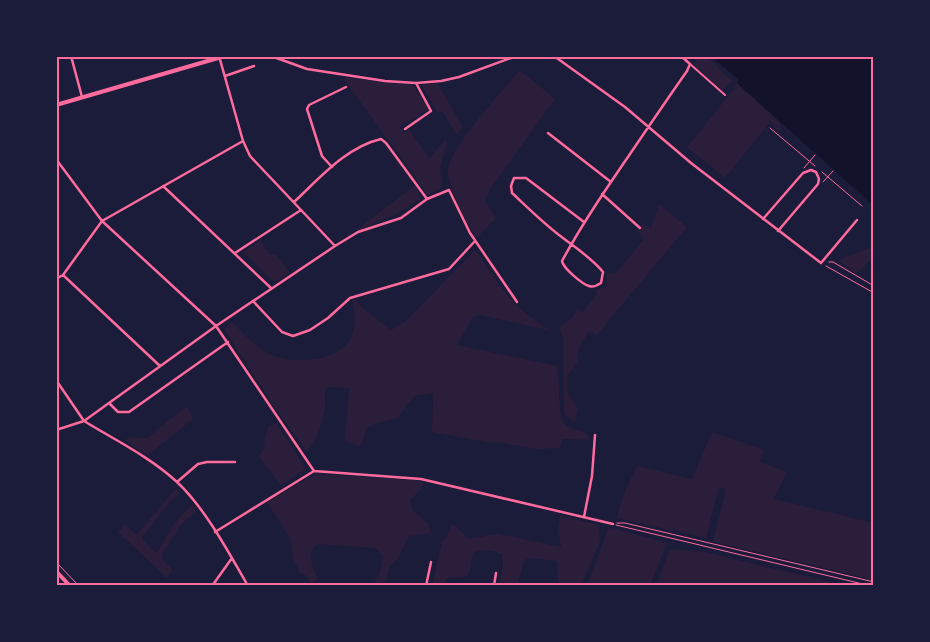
<svg xmlns="http://www.w3.org/2000/svg" width="930" height="642" font-family="'Fira Sans Condensed',sans-serif">
<style>
.green{fill:#2a1e3b}
.water{fill:#12122b}
.lines{fill:none;stroke-linecap:round;stroke-linejoin:round}
.path{stroke:#ff6b9d;stroke-width:1}
.pedestrian{stroke:#ff6b9d;stroke-width:2}
.minor{stroke:#ff6b9d;stroke-width:2.5}
.secondary{stroke:#ff6b9d;stroke-width:4}
.neatline{fill:none;stroke:#ff6b9d;stroke-width:2}
</style>
<rect width="100%" height="100%" fill="#1b1b3a"/>
<path class="green" d="M698,56C714,56 720,74 733,80L723,91L693,65Z
M520,70L555,99L491,188L485,201L496,218L476,239C467,223 449,189 448,172C447,149 504,90 520,70Z
M342,77L397,84H412L429,109L400,127L404,133L409,130L429,158L446,139L447,144L440,167L442,188L427,195L411,171Z
M437,83L463,127L458,133H456L442,111L438,113L421,85Z
M737,83L780,123L781,133L773,127L775,125L771,121L725,178L687,147L734,89L733,88Z
M415,185L421,199L393,216L355,231Z
M659,204L687,227L597,335L589,331L579,348L577,363L567,376L568,394L578,409L575,423L564,414L563,337L559,327L570,320L577,310L582,313L597,294L596,290L604,287L607,281V274L616,273L644,239L637,231L643,224L651,228Z
M261,240L270,255L276,254L290,273L278,281H273L243,252Z
M874,246V257L856,274L838,260Z
M475,250C483,259 488,269 495,279C510,300 529,320 553,331L480,315L473,317L457,345L557,366L561,419C566,428 576,430 587,433L590,440L563,439L560,448L538,449L497,442L491,443L432,432L433,395L432,393L415,396L397,418L376,423L366,429L362,445L358,446L347,442L345,437L349,388L326,387C324,394 326,400 325,407C324,421 316,442 307,452L277,411L224,329L232,322C245,335 257,349 274,356C289,361 304,361 320,358C352,351 360,330 352,300L355,299L363,308L391,330L405,322Z
M187,406L193,419L147,456L125,440L129,437L147,438Z
M276,423L305,467V470L281,485L259,457L265,446L263,442L269,426Z
M712,432L764,450L760,462L787,472L774,499L874,523V580L715,542L713,541L726,489L719,487L706,538L617,518C621,499 628,484 637,466L692,479Z
M315,474L414,480L423,482L422,488L411,499L412,510L428,523L431,532L427,534L409,536L398,558L389,568L385,586H376L375,580L380,572L383,556L375,548L318,544C304,552 314,566 317,579L313,584L310,583L307,576L300,573L293,558L290,538L267,502Z
M176,488L180,493L168,504L142,538L143,540L155,552L158,551L174,524L192,504L197,510L180,526L162,555V559L173,570L167,578L119,533V531L124,524L136,534L138,533Z
M560,515L599,525L600,542L581,586H563V584H558L557,561L528,558L524,561L517,586H499L503,565L502,554C493,550 481,549 473,553L470,571L467,576L448,578L442,586H432L442,542C448,537 447,531 452,525L456,526L469,539L498,534L561,547L558,528Z
M609,527L667,543L650,586H587Z
M670,549L705,552L847,586H656Z"/>
<path class="water" d="M711,56H874V206L737,83L739,80Z"/>
<g class="lines">
<path class="path" d="M770,128L815,166
M804,168L815,155
M822,172L862,206
M823,182L833,171
M829,262H833L874,286
M826,266L874,293
M617,523H625L874,582
M616,525L871,586
M56,562L79,586"/>
<path class="pedestrian" d="M690,64L725,95"/>
<path class="minor" d="M71,56L82,97
M219,56L243,141L250,156L335,246
M271,56L307,69L385,81L416,83L441,81L459,77L516,56
M554,56L625,107L691,163L821,263L857,220
M225,76L254,66
M405,129L431,111L416,83
M548,133L611,182
M56,159L102,221L216,326L314,471
M332,167L322,156L307,109L309,105L346,87
M163,186L271,288
M602,194L640,228
M294,202C319,179 346,147 381,139L386,143L427,199
M763,219L803,173L811,170L816,172L819,179L818,184L778,231
M584,222L526,178H514L511,186L512,193C527,207 542,222 559,235C573,246 592,258 603,272L601,283C598,285 594,288 589,286C582,284 563,268 562,261C582,224 606,189 630,154C649,126 668,98 687,71L690,64L681,56
M235,253L301,210
M63,275L160,366
M56,279L63,275L102,221L243,141
M253,301L282,332L293,336L310,330L328,318L350,298L449,269L475,241
M56,380L84,421L216,326L335,246L358,232L401,218L427,199L449,190L470,233L517,302
M110,404L118,412H129L228,342
M56,430L84,421C115,440 150,457 177,482C205,508 229,553 248,586
M177,482L198,464L207,462H235
M584,517L592,476L595,435
M215,532L314,471L421,479L613,524
M212,586L232,558
M426,586L431,562
M494,586L496,573
M559,586V585"/>
<path class="secondary" d="M56,105L225,56
M56,571L70,586"/>
</g>
<rect width="930" height="642" fill="none" stroke="#1b1b3a" stroke-width="115"/>
<rect x="58" y="58" width="814" height="526" class="neatline"/>
</svg>
